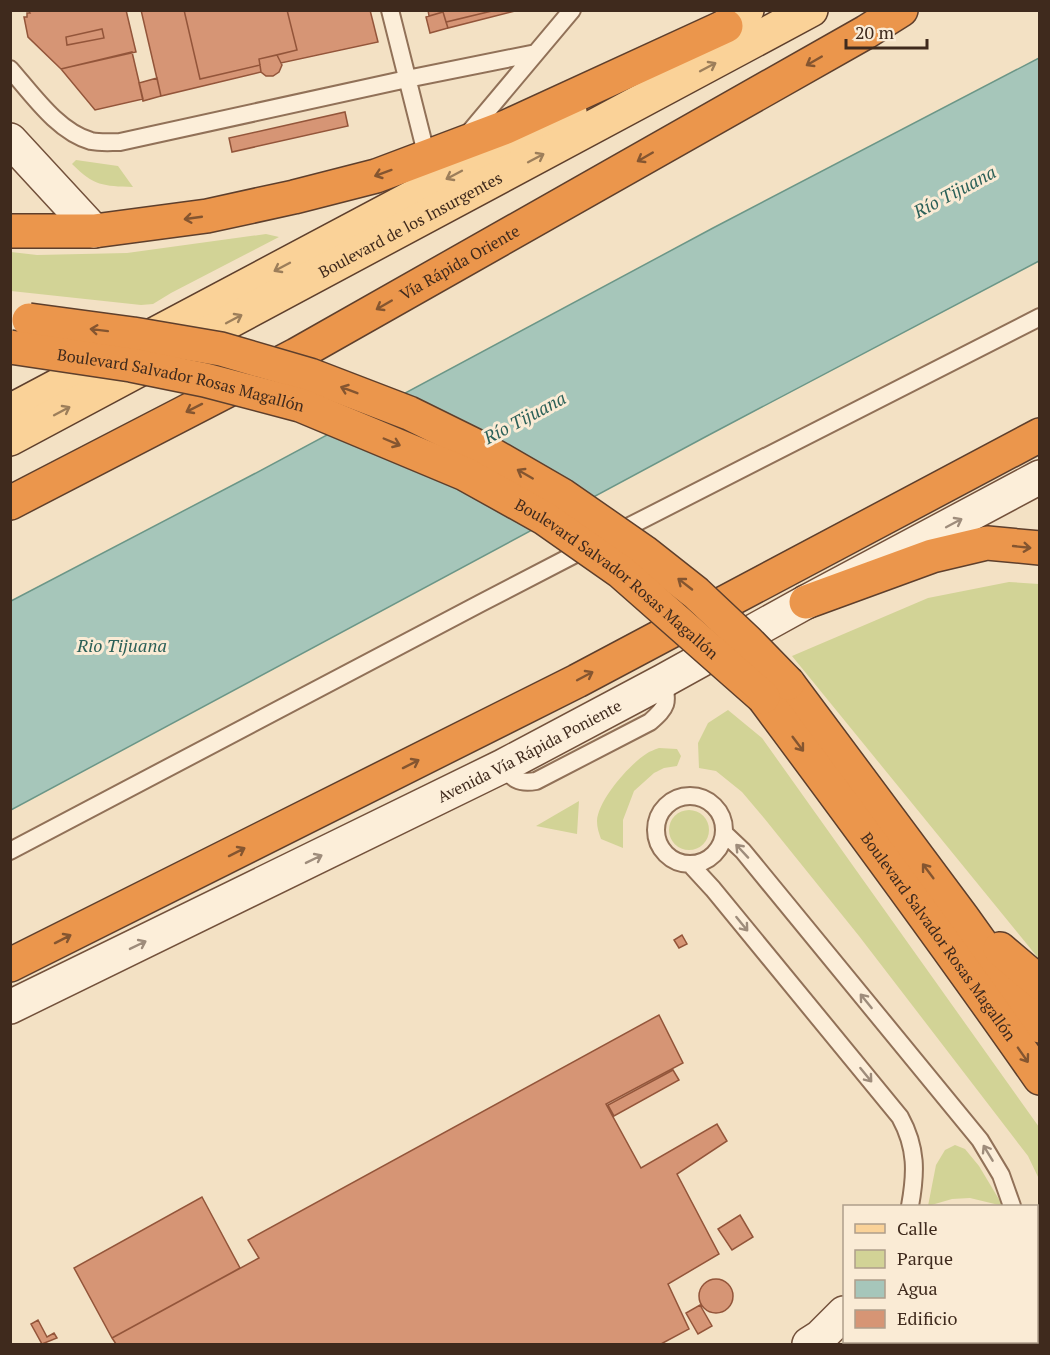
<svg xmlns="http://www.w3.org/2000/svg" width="1050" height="1355" font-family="'PT Serif',serif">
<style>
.green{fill:#d2d396}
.water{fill:#a6c6ba;stroke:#6b9687;stroke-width:1.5}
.building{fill:#d69575;stroke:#93553a;stroke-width:1.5;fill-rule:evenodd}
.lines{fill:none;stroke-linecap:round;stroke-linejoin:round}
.lane-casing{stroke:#917158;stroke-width:20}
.secondary-casing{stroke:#73513b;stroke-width:36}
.primary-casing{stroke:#5e3f2c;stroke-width:36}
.highway-casing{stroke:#5e3f2c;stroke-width:36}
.lane{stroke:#fceed9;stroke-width:16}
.secondary{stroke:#fceed9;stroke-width:33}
.primary{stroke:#fad298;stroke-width:33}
.highway{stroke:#eb964c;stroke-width:33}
.highway-bridge-casing{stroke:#5e3f2c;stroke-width:36;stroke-linecap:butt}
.highway-bridge{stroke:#eb964c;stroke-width:33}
.oneway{stroke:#845530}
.oneway2{stroke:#9c7e5a}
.oneway3{stroke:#9e8c7b}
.labels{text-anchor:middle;stroke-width:6;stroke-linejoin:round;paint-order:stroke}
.street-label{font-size:16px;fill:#3f2a1d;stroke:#faebd5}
.water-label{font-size:18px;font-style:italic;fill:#2b6058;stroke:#faebd5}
</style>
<rect width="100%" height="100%" fill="#f3e1c4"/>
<path class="green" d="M76,160L118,166L133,187C103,186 94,186 72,164Z
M266,234L279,237L171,293L153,304L141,305L11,291V252L37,255L127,253Z
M1009,582L1039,584V959L792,656L928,598Z
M728,710L762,738L1039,1127V1179L1028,1156L859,936L764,818L742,792L716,771L699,768L698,743L708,723Z
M659,748L677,749L681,756L677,766L664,768L654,773L634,791L623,820V848L601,839C599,833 597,828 597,821C598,800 629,765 646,754C650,751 654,750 659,748Z
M579,801L577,834L536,826Z
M669 830a20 20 0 1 1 40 0a20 20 0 1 1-40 0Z
M955,1145L965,1149L979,1166L1003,1206L970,1198L952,1199L928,1206L936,1165L945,1150Z"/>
<path class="water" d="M1039,58V261L707,436L11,810V601L254,474L713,228Z"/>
<path class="building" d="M126,10L136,52L61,69L28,37L24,17H27V13H30L29,11L30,10ZM102,29L104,38L67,45L66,37Z
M141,10H184L200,79L260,65L261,72L161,96Z
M184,10H287L297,50L259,59L260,65L200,79Z
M287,10H370L378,42L281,63L277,55L297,50Z
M428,10H496L446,22L443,12L429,16Z
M496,10H519L448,28L446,22Z
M443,12L448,28L430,33L426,17Z
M102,29L104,38L67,45L66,37Z
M132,52L143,99L95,110L61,69Z
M277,55L282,65L279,72L273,76H266L261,72L259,59Z
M157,78L161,96L143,101L139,83Z
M345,112L348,126L232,152L229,138Z
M682,935L687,944L679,948L674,940Z
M659,1015L683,1063L606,1104L641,1168L717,1124L727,1141L677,1174L719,1254L668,1284L689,1329L661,1344H116L112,1338L259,1258L248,1240Z
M673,1070L679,1080L614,1116L608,1105Z
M202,1197L240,1268L112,1338L74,1268Z
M740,1215L753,1237L732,1250L718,1229Z
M699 1296a17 17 0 1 1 34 0a17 17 0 1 1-34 0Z
M700,1305L712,1326L698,1334L686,1313Z
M38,1320L47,1337L54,1333L57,1338L42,1344L31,1324Z"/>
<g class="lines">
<g class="lane-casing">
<path id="lane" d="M390,10L427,157
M10,69C32,94 58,132 91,141C101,143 110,142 120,142L407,79L536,53
M468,134L572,10
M614,534L1040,317
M503,766C513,779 518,784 536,781L650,722C667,707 669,703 663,681
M656 830a34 34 0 1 1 68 0a34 34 0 1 1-68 0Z
M724,833L743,851L980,1140L1001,1175L1012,1206
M10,851L481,603L589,547
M690,864L713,889L900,1117C917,1148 916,1173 910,1206"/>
</g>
<g class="secondary-casing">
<g id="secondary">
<path d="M10,140L94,231"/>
<path id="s1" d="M10,1007L503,766L663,681L806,602L1040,477"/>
<path d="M867,1342L868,1344"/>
<path d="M809,1344L820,1337L844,1313"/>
<path d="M1024,1344L1025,1342"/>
</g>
</g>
<g class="primary-casing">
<g id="primary">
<path d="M702,39L726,26L747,10"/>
<path d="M10,411L490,156L570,112"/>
<path id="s2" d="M10,439L811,10"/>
</g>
</g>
<g class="highway-casing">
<g id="highway">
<path d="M10,231H94L207,216L294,197L376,176L506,127L726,26"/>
<path id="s3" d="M10,503L296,355L866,32L901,10"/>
<path d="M806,602L932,556L987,543L1040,548"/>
<path d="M788,683L963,918L1040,1026"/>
<path id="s4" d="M763,697C857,823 950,949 1040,1078"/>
<path d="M1000,949L1040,983"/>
<path d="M10,965L577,681L1040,435"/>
</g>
</g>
<use href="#lane" class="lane"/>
<use href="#secondary" class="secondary"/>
<use href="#primary" class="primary"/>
<use href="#highway" class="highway"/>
<g class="highway-bridge-casing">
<g id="highway-bridge">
<path d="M29,320L133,334L221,349L310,375L409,413L484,450L562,495L644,552L696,593L747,641L788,683"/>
<path id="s5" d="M10,347L131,365L205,380L300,405L465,474L544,518L621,572L763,697"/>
</g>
</g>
<use href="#highway-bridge" class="highway-bridge"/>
</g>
<defs><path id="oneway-shaft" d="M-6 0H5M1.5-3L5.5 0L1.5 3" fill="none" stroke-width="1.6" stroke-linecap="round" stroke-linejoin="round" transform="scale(1.5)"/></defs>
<g class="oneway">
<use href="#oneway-shaft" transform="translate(814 61) rotate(150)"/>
<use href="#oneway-shaft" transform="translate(645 157) rotate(150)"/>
<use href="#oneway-shaft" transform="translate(383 173) rotate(160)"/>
<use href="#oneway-shaft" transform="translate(193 218) rotate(172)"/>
<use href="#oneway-shaft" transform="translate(384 305) rotate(150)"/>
<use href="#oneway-shaft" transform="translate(99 330) rotate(-173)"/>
<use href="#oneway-shaft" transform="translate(349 390) rotate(-159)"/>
<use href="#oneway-shaft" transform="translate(194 408) rotate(153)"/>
<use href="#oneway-shaft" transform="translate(392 442) rotate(23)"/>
<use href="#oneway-shaft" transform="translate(525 474) rotate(-150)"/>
<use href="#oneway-shaft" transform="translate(1022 547) rotate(6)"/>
<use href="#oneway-shaft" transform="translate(685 584) rotate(-142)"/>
<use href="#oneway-shaft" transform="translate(585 676) rotate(-28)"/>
<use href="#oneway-shaft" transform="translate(798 744) rotate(53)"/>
<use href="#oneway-shaft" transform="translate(411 764) rotate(-27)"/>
<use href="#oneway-shaft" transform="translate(237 852) rotate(-27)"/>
<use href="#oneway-shaft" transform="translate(928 871) rotate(-127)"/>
<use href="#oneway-shaft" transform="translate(63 939) rotate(-27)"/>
<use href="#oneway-shaft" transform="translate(1023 1055) rotate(55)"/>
</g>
<g class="oneway2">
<use href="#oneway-shaft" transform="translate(708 67) rotate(-28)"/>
<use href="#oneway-shaft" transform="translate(536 158) rotate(-28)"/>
<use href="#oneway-shaft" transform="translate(454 175) rotate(152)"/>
<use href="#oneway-shaft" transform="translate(282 267) rotate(152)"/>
<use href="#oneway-shaft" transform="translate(234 319) rotate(-28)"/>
<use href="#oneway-shaft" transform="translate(62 411) rotate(-28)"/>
</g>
<g class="oneway3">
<use href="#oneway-shaft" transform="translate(954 523) rotate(-28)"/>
<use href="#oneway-shaft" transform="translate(742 851) rotate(-133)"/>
<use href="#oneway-shaft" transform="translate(314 859) rotate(-26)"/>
<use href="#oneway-shaft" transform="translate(742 924) rotate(51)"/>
<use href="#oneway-shaft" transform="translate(138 945) rotate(-26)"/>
<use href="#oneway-shaft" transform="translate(866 1001) rotate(-129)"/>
<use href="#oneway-shaft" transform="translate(866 1075) rotate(51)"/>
<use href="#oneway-shaft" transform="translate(988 1153) rotate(-121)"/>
</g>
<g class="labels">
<g class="street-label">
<text dy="6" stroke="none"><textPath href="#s2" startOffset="454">Boulevard de los Insurgentes</textPath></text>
<text dy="6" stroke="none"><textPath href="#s3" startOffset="510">Vía Rápida Oriente</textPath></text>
<text dy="6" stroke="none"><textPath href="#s5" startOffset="174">Boulevard Salvador Rosas Magallón</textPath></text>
<text dy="6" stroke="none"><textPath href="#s5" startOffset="660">Boulevard Salvador Rosas Magallón</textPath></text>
<text dy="6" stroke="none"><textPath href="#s1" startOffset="579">Avenida Vía Rápida Poniente</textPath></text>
<text dy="6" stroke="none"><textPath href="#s4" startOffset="297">Boulevard Salvador Rosas Magallón</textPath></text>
</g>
<g class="water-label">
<text transform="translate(955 192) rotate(-28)" y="6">Río Tijuana</text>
<text transform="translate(525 418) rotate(-28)" y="6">Río Tijuana</text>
<text x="122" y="652">Rio Tijuana</text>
</g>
</g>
<rect width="1050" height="1355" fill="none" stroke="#3f2a1d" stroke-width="24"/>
<rect x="843" y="1205" width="195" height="138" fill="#faebd5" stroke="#af9e8b" stroke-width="1.5"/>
<rect x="855" y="1224" width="30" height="9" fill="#fad298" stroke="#af9e8b" stroke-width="1.5"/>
<text x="897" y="1235" font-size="18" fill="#3f2a1d">Calle</text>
<rect x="855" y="1250" width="30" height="18" fill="#d2d396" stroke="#af9e8b" stroke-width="1.5"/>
<text x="897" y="1265" font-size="18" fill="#3f2a1d">Parque</text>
<rect x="855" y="1280" width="30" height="18" fill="#a6c6ba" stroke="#af9e8b" stroke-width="1.5"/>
<text x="897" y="1295" font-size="18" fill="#3f2a1d">Agua</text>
<rect x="855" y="1310" width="30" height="18" fill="#d69575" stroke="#af9e8b" stroke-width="1.5"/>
<text x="897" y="1325" font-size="18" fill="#3f2a1d">Edificio</text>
<path d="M846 39v9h81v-9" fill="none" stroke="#3f2a1d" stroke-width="3"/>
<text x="855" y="39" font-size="18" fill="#3f2a1d" stroke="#faebd5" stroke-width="4.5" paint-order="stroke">20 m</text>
</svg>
